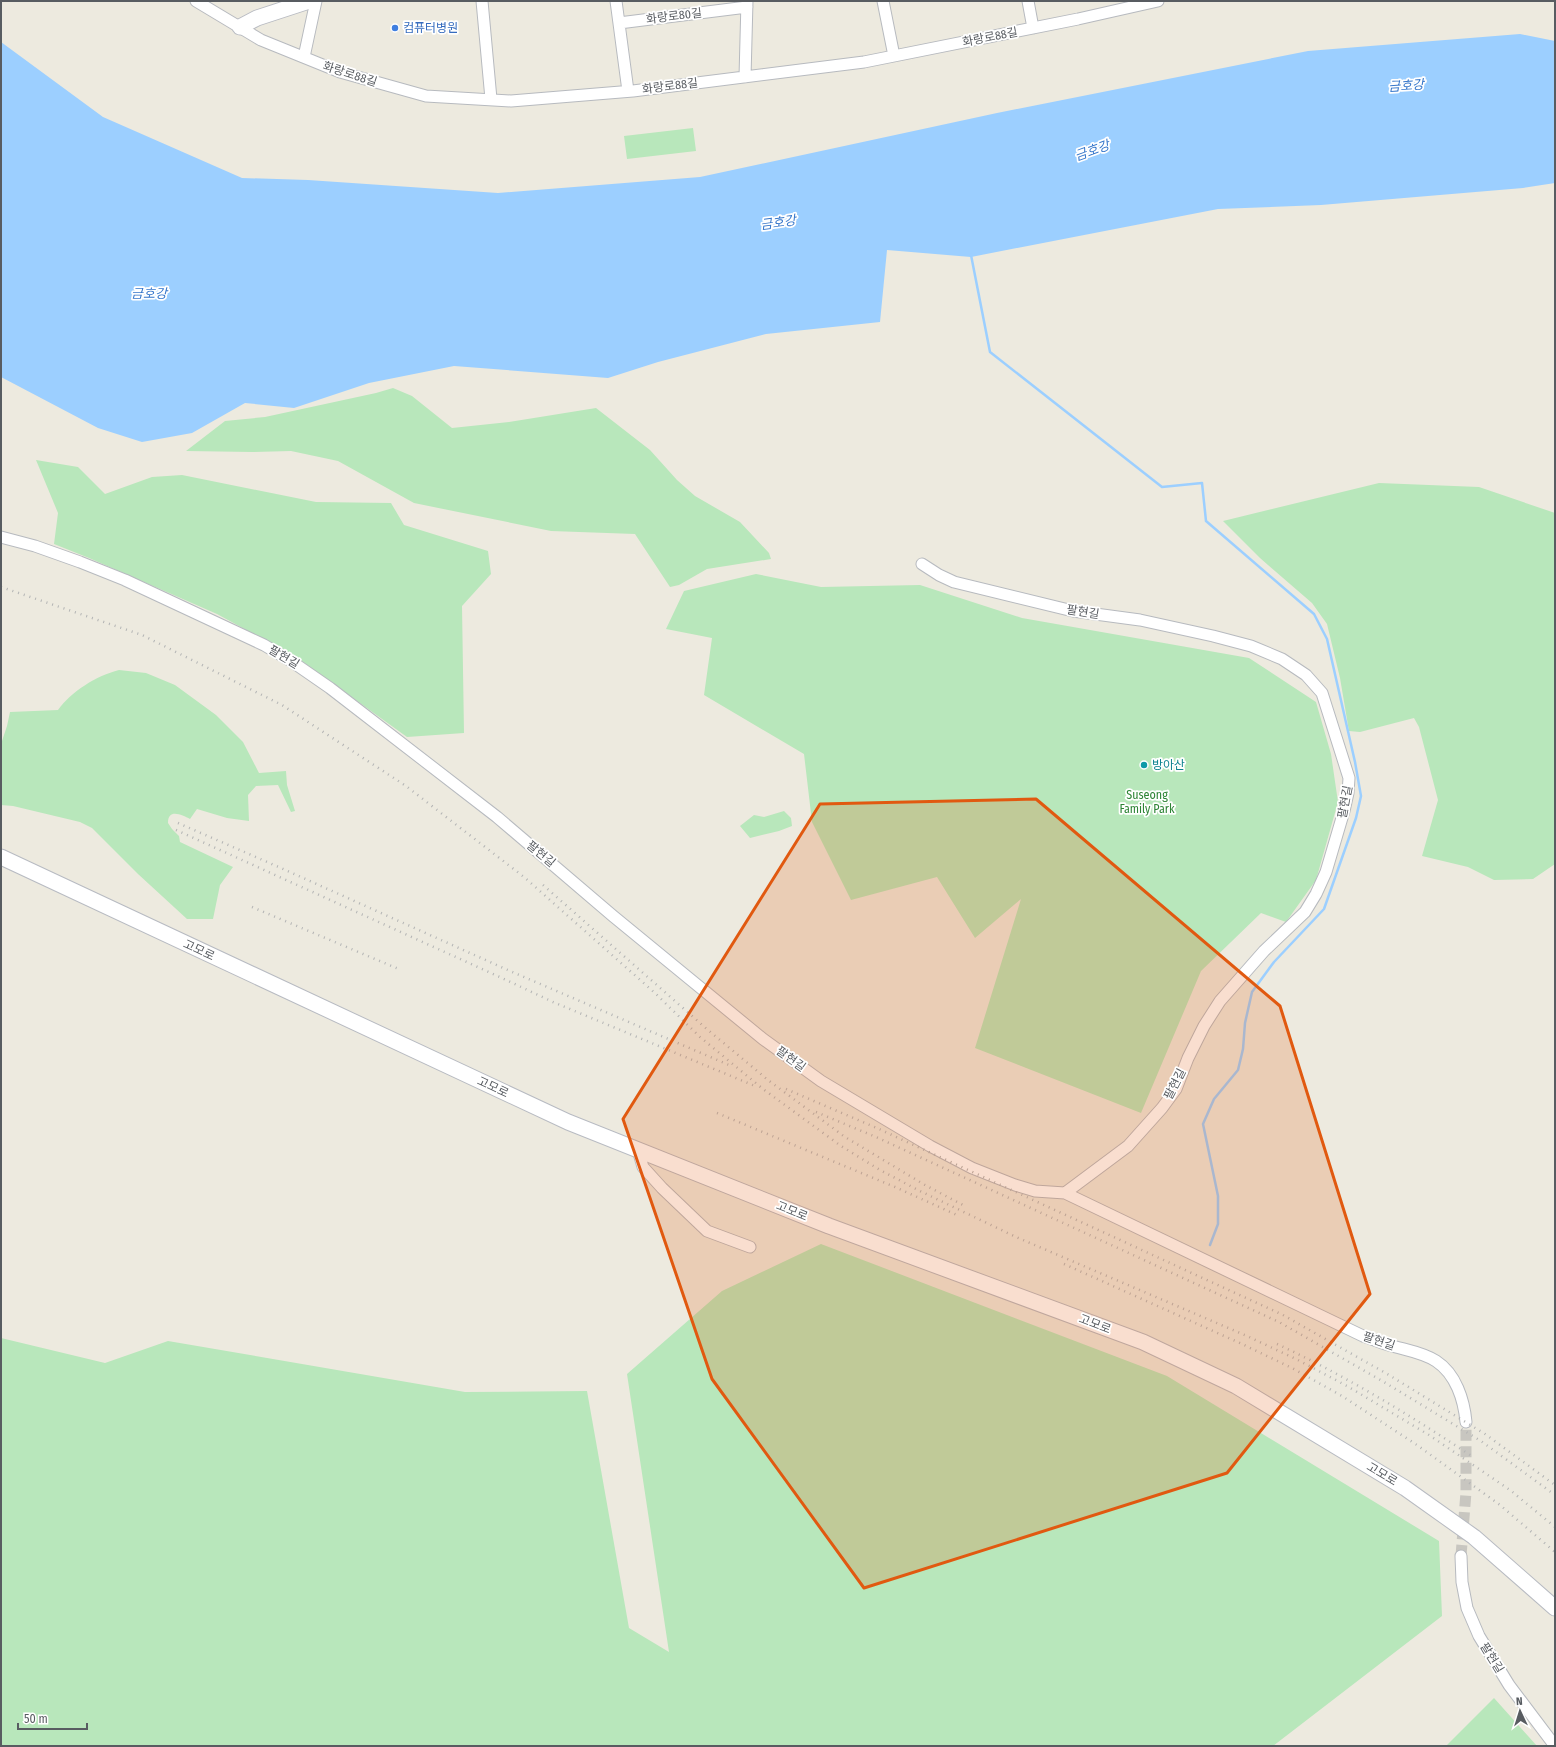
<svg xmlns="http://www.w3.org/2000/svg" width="1556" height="1747" font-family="'Fira Sans Condensed','Noto Sans KR',sans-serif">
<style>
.green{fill:#b8e7bb}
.water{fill:#9ccfff}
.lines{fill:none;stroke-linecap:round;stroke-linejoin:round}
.stream{stroke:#9ccfff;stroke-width:2.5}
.street-tunnel{stroke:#c8c6c0;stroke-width:11;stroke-dasharray:11 5.5;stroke-linecap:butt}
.street-casing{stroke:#b7babf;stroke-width:13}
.secondary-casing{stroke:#b8bbc2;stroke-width:17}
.street{stroke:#fff;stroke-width:11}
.secondary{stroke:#fff;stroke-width:15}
.rail{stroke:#b3b4b4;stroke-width:2.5;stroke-dasharray:1 5;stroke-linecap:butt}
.marked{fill:#e15910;fill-opacity:0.2;stroke:#e15910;stroke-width:3;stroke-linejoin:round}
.shop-dot{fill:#3f7fe0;stroke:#fff;stroke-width:1.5}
.culture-dot{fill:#0f9aa8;stroke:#fff;stroke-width:1.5}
.labels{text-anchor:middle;stroke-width:3.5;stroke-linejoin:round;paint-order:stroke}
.street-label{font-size:12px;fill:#585c61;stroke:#fff}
.shop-label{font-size:12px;fill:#366cbe;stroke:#fff;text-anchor:start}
.culture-label{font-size:12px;fill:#0d838f;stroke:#fff;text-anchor:start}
.park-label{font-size:12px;fill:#2d8435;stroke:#fff}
.water-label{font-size:13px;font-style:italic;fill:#3677cb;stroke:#fff}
</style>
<rect width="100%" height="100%" fill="#edeadf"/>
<path class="green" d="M693,128L696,151L627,159L624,136Z
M393,388L412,396L452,428L509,422L596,408L650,450L677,480L695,496L740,522L769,553L771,559L707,569L679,585L670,587L635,534L551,531L414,503L338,461L291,451L252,452L186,451L225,421L265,417L376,393Z
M36,460L78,467L105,494L152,477L182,475L316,502L391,503L404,525L488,551L491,574L462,606L464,733L407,737L296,657L217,614L89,558L54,544L58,513Z
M1379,483L1479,487L1555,513V864L1533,879L1494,880L1468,867L1422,856L1438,800L1419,727L1414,718L1360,732L1349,731L1340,678L1327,624L1312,603L1260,558L1223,521Z
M756,574L821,587L920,585L1022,618L1249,658L1316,702L1331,754L1338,802L1316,880L1286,922L1261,913L1201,971L1141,1113L975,1048L1021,899L975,938L937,877L851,900L812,822L804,754L704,695L712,638L666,629L684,591Z
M119,670L146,673L175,685L216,715L243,742L259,773L286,771L287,785L295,811L291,812L278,785L256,786L248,795L249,821L227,818L197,809L190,819C182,815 168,808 168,823L172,829L179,836L180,842L233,867L220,885L213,919H187L138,874L92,828L80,822L13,806L1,805V744L7,726L10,712L58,710C72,691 96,676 119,670Z
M784,811L791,818L792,826L779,831L750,838L740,826L754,815L764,817Z
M821,1244L1167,1376L1439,1541L1442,1616L1273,1746H1V1338L105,1363L168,1341L465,1392L587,1391L629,1628L669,1652L627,1374L722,1291Z
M1494,1698L1537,1746H1446Z"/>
<path class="water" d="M1520,34L1555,41V183L1523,188L1321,205L1218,209L971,257L887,250L880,322L766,334L658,362L608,378L454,366L369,383L294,408L245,403L192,433L142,442L98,428L1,377V42L103,117L242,178L308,180L498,193L700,177L997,113L1308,51Z"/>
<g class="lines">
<path class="stream" d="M971,255L990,352L1162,487L1202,483L1206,521L1314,614L1327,639L1355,762L1361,796L1356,818L1324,909L1274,962L1252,992L1245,1023L1243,1049L1238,1070L1214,1099L1203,1124L1218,1196V1224L1210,1245"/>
<path class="street-tunnel" d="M1461,1556L1466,1492V1422"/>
<g class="street-casing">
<path id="street" d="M196,1L261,40L340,72L426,96L511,101L633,91L864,62L1078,19L1158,1
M482,1L491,99
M616,1L628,91
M883,1L894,56
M1028,1L1033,28
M619,23L747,7
M304,57L316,1
M745,77L747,1
M1,537L35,546L80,562L125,580L264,645L291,661L330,688L497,817L613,916L763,1039L821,1081L930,1146L972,1168L1015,1185L1035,1191L1065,1193L1363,1336C1372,1339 1380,1342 1389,1345C1405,1350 1422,1352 1436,1361C1456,1374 1464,1400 1466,1422
M922,564L939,575L954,582L1073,611L1140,620L1213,636L1251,646L1282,659L1306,675L1322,693L1349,778L1348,793L1344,811L1326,872L1316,894L1305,912L1264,951L1220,1001L1204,1026L1188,1058L1176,1089L1162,1108L1128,1146L1065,1193
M638,1150L643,1167L662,1188L707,1231L750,1247
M1461,1556L1462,1582L1467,1608L1479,1636L1509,1685L1555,1746"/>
</g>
<g class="secondary-casing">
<path id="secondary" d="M240,27L257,18L309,1
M1,857L568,1122L829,1226L1143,1342L1236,1386L1405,1488L1474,1537L1555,1608"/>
</g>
<use href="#street" class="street"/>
<use href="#secondary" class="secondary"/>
<path class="rail" d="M1,587L142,635L282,705L406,786L524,877L656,994L700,1037L763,1089L841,1146L880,1170L920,1191L1016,1237L1247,1336L1298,1360L1347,1386L1429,1435L1510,1490L1555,1527
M178,823L281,868L510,971L729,1065
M176,830L502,978L553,1002L755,1086
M543,885L708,1030L768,1080L845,1137L925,1185L963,1205
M252,907L401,970
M786,1089L879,1129L1283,1315L1389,1375L1485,1434L1555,1485
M816,1112L876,1137L1279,1322L1384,1382L1481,1441L1555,1495
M717,1113L895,1187L957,1215
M1064,1264L1242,1344L1292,1368L1342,1396L1417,1445L1500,1505L1555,1552
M1277,1344C1346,1376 1410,1415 1473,1457"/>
</g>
<path class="marked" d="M1036,799L1280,1006L1370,1294L1227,1473L864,1588L712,1379L623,1119L820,804Z"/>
<circle class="shop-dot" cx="395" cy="28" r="4"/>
<circle class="culture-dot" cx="1144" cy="765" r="4"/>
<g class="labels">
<g class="street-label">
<text transform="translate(674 16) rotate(-7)" y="4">화랑로80길</text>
<text transform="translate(990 37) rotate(-11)" y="4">화랑로88길</text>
<text transform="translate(350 74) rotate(18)" y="4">화랑로88길</text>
<text transform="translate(670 86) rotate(-7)" y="4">화랑로88길</text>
<text transform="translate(1083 612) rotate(9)" y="4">팔현길</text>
<text transform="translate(284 657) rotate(31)" y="4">팔현길</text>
<text transform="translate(1345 802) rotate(-79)" y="4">팔현길</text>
<text transform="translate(541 854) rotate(40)" y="4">팔현길</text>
<text transform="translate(199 950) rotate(25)" y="4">고모로</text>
<text transform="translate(791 1059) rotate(36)" y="4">팔현길</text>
<text transform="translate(1175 1084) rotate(-63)" y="4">팔현길</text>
<text transform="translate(493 1087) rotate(25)" y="4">고모로</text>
<text transform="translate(792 1211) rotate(22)" y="4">고모로</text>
<text transform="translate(1095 1324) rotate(21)" y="4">고모로</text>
<text transform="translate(1379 1341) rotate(19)" y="4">팔현길</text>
<text transform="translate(1382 1474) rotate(31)" y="4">고모로</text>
<text transform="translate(1492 1658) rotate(58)" y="4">팔현길</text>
</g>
<g class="shop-label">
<text x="403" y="32">컴퓨터병원</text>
</g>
<g class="culture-label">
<text x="1152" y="769">방아산</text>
</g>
<g class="park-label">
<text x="1147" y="799">Suseong<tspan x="1147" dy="14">Family Park</tspan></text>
</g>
<g class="water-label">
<text transform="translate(1406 85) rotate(-4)" y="5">금호강</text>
<text transform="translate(1092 150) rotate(-20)" y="5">금호강</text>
<text transform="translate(778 222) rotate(-8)" y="5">금호강</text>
<text x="149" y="298">금호강</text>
</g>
</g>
<rect width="1556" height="1747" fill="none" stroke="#585c61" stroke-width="4"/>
<g transform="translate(1520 1711) rotate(356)" stroke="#ffffff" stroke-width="3" paint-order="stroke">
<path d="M0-3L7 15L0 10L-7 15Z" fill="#585c61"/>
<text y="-6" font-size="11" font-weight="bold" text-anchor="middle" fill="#585c61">N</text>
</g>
<path d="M18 1723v6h69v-6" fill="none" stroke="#585c61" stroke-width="2"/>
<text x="24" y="1723" font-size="12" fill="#585c61" stroke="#ffffff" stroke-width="3" paint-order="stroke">50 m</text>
</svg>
